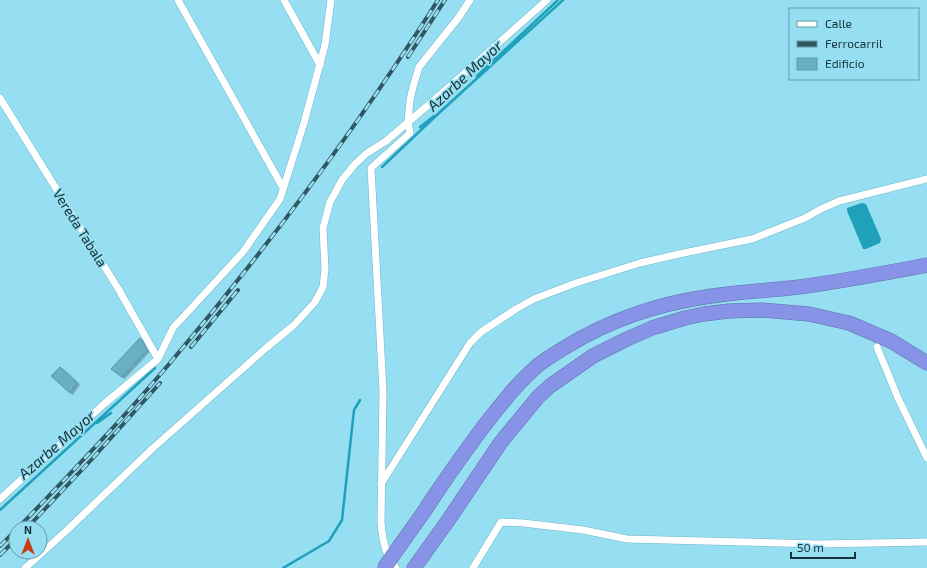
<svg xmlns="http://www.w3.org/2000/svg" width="927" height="568" font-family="'Exo 2',sans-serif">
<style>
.water{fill:#1fa1bc}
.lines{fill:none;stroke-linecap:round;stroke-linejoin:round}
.stream{stroke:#1fa1bc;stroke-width:2.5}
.building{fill:#69b0c2;stroke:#5097a9;filter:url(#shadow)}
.minor-casing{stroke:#70b7c9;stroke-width:8}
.motorway-casing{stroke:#5f71aa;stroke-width:15}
.minor{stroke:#fff;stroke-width:7}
.motorway{stroke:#8793e6;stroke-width:14}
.rail-casing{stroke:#315862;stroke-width:4}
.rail{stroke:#96def1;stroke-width:2.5;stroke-dasharray:8;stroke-linecap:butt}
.motorway-bridge-casing{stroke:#5f71aa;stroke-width:15;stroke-linecap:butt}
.motorway-bridge{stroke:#8793e6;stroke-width:14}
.labels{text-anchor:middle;stroke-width:3.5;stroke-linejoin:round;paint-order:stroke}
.street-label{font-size:14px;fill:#15333b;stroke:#96def1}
.water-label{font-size:15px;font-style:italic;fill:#142e34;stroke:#96def1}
</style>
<defs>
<filter id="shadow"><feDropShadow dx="2.5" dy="1.5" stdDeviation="0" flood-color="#0004"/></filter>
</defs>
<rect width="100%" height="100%" fill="#96def1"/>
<path class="water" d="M862,203L866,204L881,239L880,243L866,249H863L847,211V208Z"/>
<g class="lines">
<path class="stream" d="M477,76L558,0
M420,127L434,116
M382,167L440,112L563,0
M97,423L111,413
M0,510L155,368
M283,568L329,541L342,520L354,410L360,400"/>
</g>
<path class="building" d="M140,338L147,350L122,377L111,369Z
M60,367L77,383L70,393L51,376Z"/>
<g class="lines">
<g class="minor-casing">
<path id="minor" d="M178,0L283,188
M284,0L320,65
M0,98L119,290L158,359
M877,347L898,398L927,458
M381,484L470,343L481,332L516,309L534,299L576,283L640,263L679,254L752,239L805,218L821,209L839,201L927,179
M0,499L104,404L158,359L173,328L243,252L280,199L304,123L325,45L331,0
M25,568L65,532L153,448L266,348L294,325L315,302L323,287L325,269L323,228L330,202L342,180L355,164L367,153L386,141L440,95L547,0
M396,568C385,556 382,537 381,522L383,391L371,168L410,133L408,122L410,100L413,87L419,67L459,17L470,0
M473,568L501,522L523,523L583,530L627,539L818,544L927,542"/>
</g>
<g class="motorway-casing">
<path id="motorway" d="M441,486C461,457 481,428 504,401C514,388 525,377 537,366C551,355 567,346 583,337C630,312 675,300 727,294C751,291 775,290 799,287C842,281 885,273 927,265
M414,568L447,522L501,442L538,397L550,386L593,356L627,339L652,328L685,318L704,314L729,311L761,310L809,314L849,323L891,341L927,363"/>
</g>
<use href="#minor" class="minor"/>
<use href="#motorway" class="motorway"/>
<g class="rail-casing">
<path id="rail" d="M408,57L445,0
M191,347L238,290
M18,528C70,474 122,420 170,363C267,248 357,128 438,0
M27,528L93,458L160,383
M0,546L16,530
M0,555L16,539"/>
</g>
<use href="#rail" class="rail"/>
<g class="motorway-bridge-casing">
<path id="motorway-bridge" d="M384,568L423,513L441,486"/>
</g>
<use href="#motorway-bridge" class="motorway-bridge"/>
</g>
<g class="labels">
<g class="street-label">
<text transform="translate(80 228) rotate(58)" y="5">Vereda Tabala</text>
</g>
<g class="water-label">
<text transform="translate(465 76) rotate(-43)" y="5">Azarbe Mayor</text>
<text transform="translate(57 445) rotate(-41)" y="5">Azarbe Mayor</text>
</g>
</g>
<rect x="789" y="8" width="130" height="72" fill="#96def1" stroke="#629aa8"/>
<rect x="797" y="21" width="20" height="6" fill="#ffffff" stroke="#629aa8"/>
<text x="825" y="28" font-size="12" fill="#15333b">Calle</text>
<rect x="797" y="41" width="20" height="6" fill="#315862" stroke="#629aa8"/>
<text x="825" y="48" font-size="12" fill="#15333b">Ferrocarril</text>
<rect x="797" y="58" width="20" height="12" fill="#69b0c2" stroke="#629aa8"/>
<text x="825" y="68" font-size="12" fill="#15333b">Edificio</text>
<g transform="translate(28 540)"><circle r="19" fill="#96def1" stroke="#629aa8"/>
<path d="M0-3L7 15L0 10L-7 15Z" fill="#c73e12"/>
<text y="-6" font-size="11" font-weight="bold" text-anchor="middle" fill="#15333b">N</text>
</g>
<path d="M791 552v6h64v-6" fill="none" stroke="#15333b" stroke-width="2"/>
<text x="797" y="552" font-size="12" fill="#15333b" stroke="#96def1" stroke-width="3" paint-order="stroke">50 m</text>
</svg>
